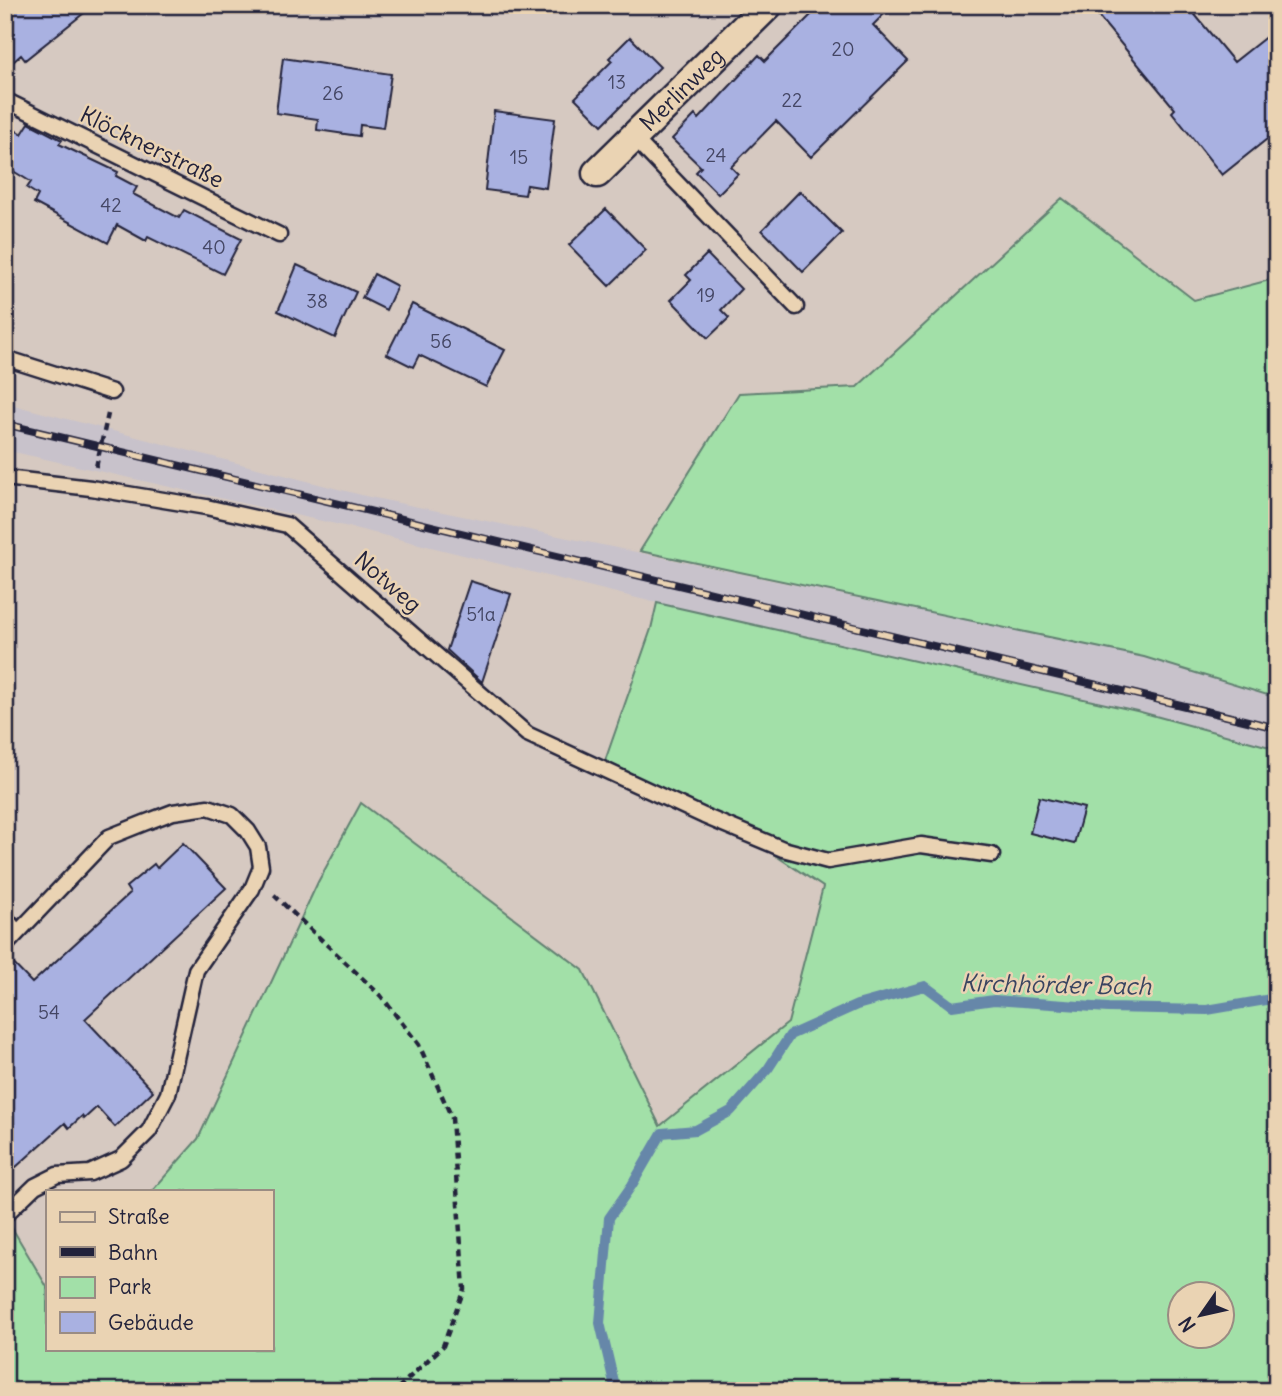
<svg xmlns="http://www.w3.org/2000/svg" width="1282" height="1396" font-family="Delius,sans-serif">
<style>
.built{fill:#c8c2cb}
.green{fill:#a2e0a8;stroke:#628172;stroke-width:2;fill-rule:evenodd}
.lines{fill:none;stroke-linecap:round;stroke-linejoin:round}
.stream{stroke:#6687a9;stroke-width:10}
.building{fill:#a9b1e1;stroke:#22223b;stroke-width:2}
.service-casing{stroke:#22223b;stroke-width:19}
.minor-casing{stroke:#22223b;stroke-width:33}
.path{stroke:#22223b;stroke-width:4.5;stroke-dasharray:7 5;stroke-linecap:butt}
.service{stroke:#ead3b3;stroke-width:14}
.minor{stroke:#ead3b3;stroke-width:28}
.rail-casing{stroke:#22223b;stroke-width:8}
.rail{stroke:#ead3b3;stroke-width:5;stroke-dasharray:16;stroke-linecap:butt}
.labels{text-anchor:middle;stroke-width:5;stroke-linejoin:round;paint-order:stroke}
.number-label{font-size:19px;fill:#444664}
.street-label{font-size:23px;fill:#22223b;stroke:#ead3b3}
.water-label{font-size:24px;font-style:italic;fill:#394460;stroke:#ead3b3}
</style>
<rect width="100%" height="100%" fill="#d6c9c1"/>
<filter id="ink" filterUnits="userSpaceOnUse"><feTurbulence type="fractalNoise" baseFrequency=".0143" numOctaves="2"/><feDisplacementMap in="SourceGraphic" scale="14" xChannelSelector="R" yChannelSelector="G"/><feConvolveMatrix kernelMatrix="1 2 1 2 8 2 1 2 1" color-interpolation-filters="sRGB"/></filter>
<g filter="url(#ink)">
<path class="built" d="M5,403L365,496L1144,657L1277,698V749L1137,711L657,603L358,529L5,450Z"/>
<path class="green" d="M1062,198L1194,300L1277,278V698L1144,657L640,551L739,393L857,387Z
M657,603L1137,711L1277,749V1391H5V1232L11,1226L47,1287V1349H271V1191H152L198,1139L318,882L361,803L583,970L660,1126L788,1023L823,887L710,812L605,761L651,629ZM1180,1294H1222V1336H1180Z"/>
<g class="lines">
<path class="stream" d="M616,1391L600,1323L609,1218L632,1185L662,1133L696,1130L731,1111L768,1069L790,1035L857,1005L925,986L952,1006L994,1000L1108,1008L1207,1010L1277,998"/>
</g>
<path class="building" d="M5,5H94L25,60L21,55L5,69Z
M821,5H893L873,25L908,61L811,157L776,121L731,167L738,174L718,194L696,172L701,167L672,139L695,115L699,119L759,55L765,61Z
M1089,5H1187L1234,62L1277,28V131L1222,175L1172,112L1175,109Z
M630,37L660,67L602,125L575,98L612,61L609,58Z
M283,58L391,74L383,128L360,125L359,136L317,130L318,119L276,113Z
M494,111L555,119L546,188L527,185L525,195L485,190Z
M29,123L62,140L59,144L118,172L116,176L137,187L133,194L179,218L184,210L241,239L223,274L148,237L146,241L117,225L108,243L34,203L38,195L27,188L31,182L5,166V125L22,134Z
M800,191L842,233L803,272L762,230Z
M606,209L646,250L609,286L569,245Z
M707,254L741,289L721,310L729,318L708,338L671,300L691,280L686,275Z
M297,265L356,292L335,338L278,311Z
M374,274L397,286L386,310L362,298Z
M412,304L505,350L486,387L419,355L413,367L387,354Z
M470,581L511,594L482,682L447,650Z
M1039,797L1084,808L1074,844L1030,833Z
M183,843L226,888L85,1019L153,1091L115,1127L97,1107L84,1119L82,1116L69,1128L65,1123L5,1177V955L32,983L130,893L126,887L154,864L157,868Z"/>
<g class="lines">
<g class="service-casing">
<path id="service" d="M5,100L279,235
M634,138L796,307
M5,358L112,392
M5,478L91,488L206,507L287,525L527,734L704,816L783,849L828,861L921,845L992,855
M5,917L17,932
M5,946L109,837L144,823L173,812L208,807L232,815L248,831L258,847L261,867L252,889L196,970L168,1094L149,1131L121,1159L90,1173L57,1175L35,1186L5,1215"/>
</g>
<g class="minor-casing">
<g id="minor">
<path id="s1" d="M597,173L768,5"/>
</g>
</g>
<path class="path" d="M96,467L108,414
M274,895L381,996L419,1045L452,1118L464,1289L443,1346L395,1391"/>
<use href="#service" class="service"/>
<use href="#minor" class="minor"/>
<g class="rail-casing">
<path id="rail" d="M5,424L1277,728"/>
</g>
<use href="#rail" class="rail"/>
</g>
</g>
<g class="labels">
<g class="number-label">
<text x="843" y="56">20</text>
<text x="617" y="89">13</text>
<text x="333" y="100">26</text>
<text x="792" y="107">22</text>
<text x="716" y="162">24</text>
<text x="519" y="164">15</text>
<text x="111" y="212">42</text>
<text x="214" y="254">40</text>
<text x="706" y="302">19</text>
<text x="317" y="308">38</text>
<text x="441" y="348">56</text>
<text x="481" y="621">51a</text>
<text x="49" y="1019">54</text>
</g>
<g class="street-label">
<text dy="8" stroke="none"><textPath href="#s1" startOffset="119">Merlinweg</textPath></text>
<text transform="translate(152 147) rotate(26)" y="8">Klöcknerstraße</text>
<text transform="translate(388 582) rotate(41)" y="8">Notweg</text>
</g>
<g class="water-label">
<text transform="translate(1056 985) rotate(1)" y="8">Kirchhörder Bach</text>
</g>
</g>
<rect width="1282" height="1396" fill="none" stroke="#ead3b3" stroke-width="28"/>
<rect x="14" y="14" width="1254" height="1368" fill="none" stroke="#22223b" stroke-width="2.5" filter="url(#ink)"/>
<rect x="46" y="1190" width="228" height="161" fill="#ead3b3" stroke="#9a8c83" stroke-width="2"/>
<rect x="60" y="1212" width="35" height="10" fill="#ead3b3" stroke="#9a8c83" stroke-width="2"/>
<text x="108" y="1224" font-size="21" fill="#22223b">Straße</text>
<rect x="60" y="1247" width="35" height="10" fill="#22223b" stroke="#9a8c83" stroke-width="2"/>
<text x="108" y="1260" font-size="21" fill="#22223b">Bahn</text>
<rect x="60" y="1277" width="35" height="21" fill="#a2e0a8" stroke="#9a8c83" stroke-width="2"/>
<text x="108" y="1294" font-size="21" fill="#22223b">Park</text>
<rect x="60" y="1312" width="35" height="21" fill="#a9b1e1" stroke="#9a8c83" stroke-width="2"/>
<text x="108" y="1330" font-size="21" fill="#22223b">Gebäude</text>
<g transform="translate(1201 1315) rotate(236)"><circle r="33" fill="#ead3b3" stroke="#9a8c83" stroke-width="2"/>
<path d="M0-5L12 26L0 18L-12 26Z" fill="#22223b"/>
<text y="-10" font-size="19" font-weight="bold" text-anchor="middle" fill="#22223b">N</text>
</g>
</svg>
